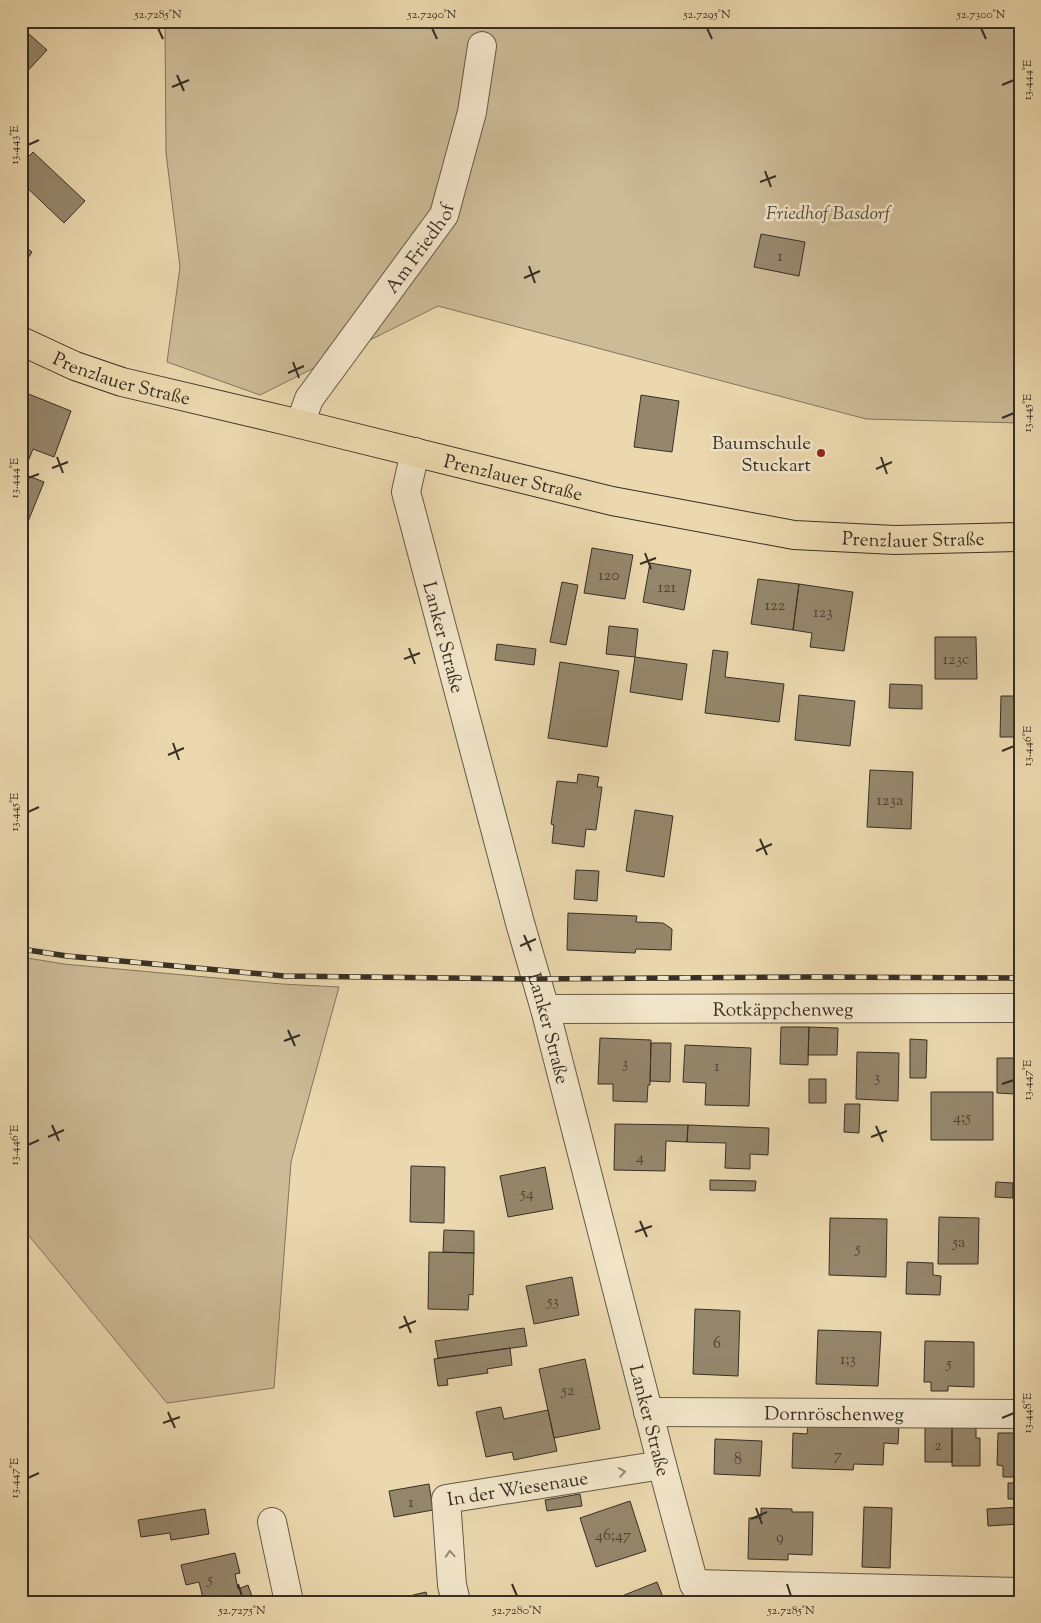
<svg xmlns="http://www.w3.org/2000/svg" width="1041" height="1623" font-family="'Sorts Mill Goudy',serif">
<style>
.green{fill:#ccbb97;stroke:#82755e}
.building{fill:#95876c;stroke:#372f24}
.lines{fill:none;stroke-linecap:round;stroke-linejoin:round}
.minor-casing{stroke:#645946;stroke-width:30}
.major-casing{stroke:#372f24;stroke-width:30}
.minor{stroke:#f2e6ca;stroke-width:28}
.major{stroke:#ebd8ae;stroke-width:28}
.rail-casing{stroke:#372f24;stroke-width:5.5}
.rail{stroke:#f2e6ca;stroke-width:4;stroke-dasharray:11;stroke-linecap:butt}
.oneway{stroke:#948a77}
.ticks{fill:none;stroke:#372f24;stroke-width:2}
.poi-dot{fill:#8f2418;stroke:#f2e6ca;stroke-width:2}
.labels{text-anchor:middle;stroke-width:5;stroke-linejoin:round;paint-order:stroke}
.number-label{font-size:16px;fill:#4e4536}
.park-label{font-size:19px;font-style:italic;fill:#554b3b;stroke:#f2e6ca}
.street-label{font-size:19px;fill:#372f24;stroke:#f2e6ca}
.poi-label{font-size:19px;fill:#372f24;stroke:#f2e6ca;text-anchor:end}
.neatline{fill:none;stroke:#372f24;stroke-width:2}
.ticks-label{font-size:12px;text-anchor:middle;fill:#372f24}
</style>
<rect width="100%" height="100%" fill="#ebd8ae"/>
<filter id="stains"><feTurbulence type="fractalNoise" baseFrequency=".004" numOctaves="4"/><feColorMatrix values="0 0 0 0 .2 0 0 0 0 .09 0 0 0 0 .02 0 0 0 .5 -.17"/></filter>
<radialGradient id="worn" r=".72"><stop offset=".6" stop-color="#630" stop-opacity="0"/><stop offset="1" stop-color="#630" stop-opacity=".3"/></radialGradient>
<path class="green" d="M165,21H1020V423L866,419L438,306L260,395L167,362L180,267L166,153Z
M21,957L64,964L282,984L339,987L291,1162L274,1388L167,1403L21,1226Z"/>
<path class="building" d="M21,27L47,50L21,78Z
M33,152L85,201L64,223L21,182V164Z
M761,234L805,242L799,276L754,267Z
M21,244L32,252L21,269Z
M21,391L71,411L54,457L33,449L25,469L21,468Z
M641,395L679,401L672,452L634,447Z
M21,473L44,482L25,529L21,528Z
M592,548L633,555L625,599L584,593Z
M650,563L691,570L684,610L643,602Z
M758,579L799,584L793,630L751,624Z
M562,582L578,585L566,645L550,642Z
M799,584L853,592L844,651L810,647L812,633L793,630Z
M609,626L638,629L635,657L606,654Z
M935,637H976L977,679H935Z
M497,644L536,649L534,665L495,660Z
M713,650L728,652L725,677L784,684L779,722L705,713Z
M635,657L687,664L682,700L630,692Z
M560,662L619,671L607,747L548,738Z
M890,684L922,685V709L889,708Z
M799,695L855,701L850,746L795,740Z
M1001,696H1020V771H1015L1016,737H1000Z
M870,770L913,772L911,829L867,827Z
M578,774L599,777L597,787H602L596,830L586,829L584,847L552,843L554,825L551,824L557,781L577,783Z
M1015,793H1020V818H1015Z
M635,810L673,816L664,877L626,871Z
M576,870L599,871L597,901L574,899Z
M568,913L637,916L636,922L663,923L672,929L671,950L636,949L635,953L567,950Z
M781,1027H809L808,1065L780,1064Z
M809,1027L838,1028L837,1055H808Z
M600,1038L651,1040L650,1085H648L647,1102L613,1101V1084H598Z
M910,1039L927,1040L926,1078H910Z
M651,1043H671L670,1082L650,1081Z
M685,1045L751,1048L749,1106L705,1105L706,1083L683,1082Z
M857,1052L899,1053L898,1101L856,1099Z
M997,1058H1016L1015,1094L997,1093Z
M809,1079H826V1103H809Z
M931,1092H993V1140H931Z
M845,1104H860L859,1133L844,1132Z
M615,1124L688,1125L687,1142L666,1141L665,1171L614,1170Z
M688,1125L769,1128L768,1155L750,1154V1169L725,1168L726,1143L687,1142Z
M411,1166L445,1167L444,1223L410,1222Z
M545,1167L553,1209L508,1217L500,1176Z
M710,1180L756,1181L755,1191L710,1190Z
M996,1182L1013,1183V1198L995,1197Z
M1013,1183H1020V1198H1013Z
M939,1217L979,1218L978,1264H938Z
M830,1218L887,1219L886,1277L829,1275Z
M444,1230L474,1231V1253L443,1252Z
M429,1252L474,1253L473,1295L469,1294L468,1310L428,1309Z
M907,1262L933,1263V1275L941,1276L940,1295L906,1294Z
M572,1277L579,1315L534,1324L526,1286Z
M695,1309L740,1311L738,1376L693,1374Z
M524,1328L527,1346L438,1358L435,1341Z
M818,1330L881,1332L878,1386L816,1384Z
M925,1341L974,1342V1387L948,1386V1391H931V1382H924Z
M510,1348L512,1365L487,1369L488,1373L447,1379L448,1385L438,1386L434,1359Z
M585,1359L600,1429L554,1438L539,1369Z
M501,1407L504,1419L548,1410L557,1451L514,1460L512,1452L486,1457L476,1412Z
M808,1424L899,1426L898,1444L884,1443L883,1465L854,1464L853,1470L792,1468L793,1433L807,1434Z
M925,1425H952V1462H925Z
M952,1425L976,1426V1438H980V1466H952Z
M998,1433H1020V1477H1003V1466L997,1465Z
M715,1439L762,1441L760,1476L714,1474Z
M1008,1483H1020V1499H1008Z
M429,1484L433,1510L394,1517L389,1491Z
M580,1494L582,1506L547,1511L545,1500Z
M630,1501L646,1551L596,1567L580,1518Z
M864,1507L892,1508L890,1568L862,1567Z
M1020,1507V1524L988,1526L987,1509Z
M761,1508L792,1509V1512H813L812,1555L788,1554V1560L748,1559L749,1518H761Z
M205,1509L209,1534L171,1540L170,1533L141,1537L138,1520Z
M235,1553L240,1573L235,1574L238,1589L248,1585L254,1602H204L199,1582L186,1585L181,1565Z
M657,1582L665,1602H607Z
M426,1592L429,1602H385Z"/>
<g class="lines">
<g class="minor-casing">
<g id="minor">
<path id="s1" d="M300,424L309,399L444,215L472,112L482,46"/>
<path id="s2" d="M415,452L406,492L520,923L545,1009L662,1465L694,1584L704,1602"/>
<path id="s3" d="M545,1009L1020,1008"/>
<path id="s4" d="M648,1412L1020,1414"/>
<path d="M272,1522L289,1602"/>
<path d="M694,1584L1020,1592"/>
<path id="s5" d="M456,1602L452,1585L446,1499L662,1465"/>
</g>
</g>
<g class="major-casing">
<g id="major">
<path id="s6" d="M21,341L75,366L122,382L300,424L612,501L794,535L895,540L1020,537"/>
</g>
</g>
<use href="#minor" class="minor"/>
<use href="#major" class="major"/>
<g class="rail-casing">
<path id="rail" d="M21,949L67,956L284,976L536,979L808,977L1020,978"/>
</g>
<use href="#rail" class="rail"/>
</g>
<defs><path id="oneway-chevron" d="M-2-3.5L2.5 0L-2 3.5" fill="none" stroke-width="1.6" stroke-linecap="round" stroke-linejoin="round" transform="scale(1.25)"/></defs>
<g class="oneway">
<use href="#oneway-chevron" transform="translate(622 1472) rotate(-9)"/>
<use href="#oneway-chevron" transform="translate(450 1554) rotate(-94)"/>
</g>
<path class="ticks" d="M158,28L163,39M432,28L437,39M707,28L712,39M981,28L986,39M177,75L184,91M1002,85L1014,80M172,87L189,80M28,145L39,140M765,171L771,187M760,182L776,176M529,266L535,283M524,278L540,271M293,362L299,378M288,373L304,366M1002,418L1014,413M57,457L63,473M881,457L887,474M52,468L68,462M876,469L892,462M28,478L39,474M645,553L651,569M640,564L656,558M409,648L415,664M404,659L420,653M173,743L179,760M1002,751L1014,746M168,755L184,748M28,812L39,807M760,839L767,855M756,851L772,844M524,935L531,951M520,946L536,939M288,1030L295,1046M284,1041L300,1035M1002,1084L1014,1080M52,1125L59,1141M876,1126L883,1142M48,1137L64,1130M871,1137L887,1131M28,1145L39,1140M640,1221L647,1237M635,1232L652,1226M404,1316L411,1333M399,1328L416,1321M168,1412L175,1428M1002,1418L1014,1413M163,1423L180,1417M28,1478L39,1473M756,1508L762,1524M751,1519L767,1512M238,1584L242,1596M512,1584L517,1596M787,1584L791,1596"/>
<circle class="poi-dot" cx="821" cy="453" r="5"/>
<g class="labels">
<g class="number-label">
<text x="780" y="261">1</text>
<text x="609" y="580">120</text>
<text x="667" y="592">121</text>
<text x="775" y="610">122</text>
<text x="823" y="617">123</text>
<text x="956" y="664">123c</text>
<text x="890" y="805">123a</text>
<text x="625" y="1068">3</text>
<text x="717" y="1071">1</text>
<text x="877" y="1082">3</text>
<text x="962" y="1122">4;5</text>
<text x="640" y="1162">4</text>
<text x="527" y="1198">54</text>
<text x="959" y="1247">5a</text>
<text x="858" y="1253">5</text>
<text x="553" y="1306">53</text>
<text x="717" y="1348">6</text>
<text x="848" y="1364">1;3</text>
<text x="949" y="1368">5</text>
<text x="568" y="1395">52</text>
<text x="938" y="1450">2</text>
<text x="838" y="1460">7</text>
<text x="738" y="1464">8</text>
<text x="411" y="1507">1</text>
<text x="613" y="1540">46;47</text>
<text x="780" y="1542">9</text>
<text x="210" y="1584">5</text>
</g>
<g class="park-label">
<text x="828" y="219">Friedhof Basdorf</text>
</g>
<g class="street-label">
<text dy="7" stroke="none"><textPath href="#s1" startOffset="214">Am Friedhof</textPath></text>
<text dy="7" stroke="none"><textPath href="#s6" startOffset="108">Prenzlauer Straße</textPath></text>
<text dy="7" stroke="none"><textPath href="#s6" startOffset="512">Prenzlauer Straße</textPath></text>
<text dy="7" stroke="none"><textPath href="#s6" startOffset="918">Prenzlauer Straße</textPath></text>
<text dy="7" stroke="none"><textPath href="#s2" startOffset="191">Lanker Straße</textPath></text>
<text dy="7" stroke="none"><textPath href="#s3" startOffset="238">Rotkäppchenweg</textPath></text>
<text dy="7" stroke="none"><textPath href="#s2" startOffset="596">Lanker Straße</textPath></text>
<text dy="7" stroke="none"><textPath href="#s4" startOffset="186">Dornröschenweg</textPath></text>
<text dy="7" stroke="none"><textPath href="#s2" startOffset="1001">Lanker Straße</textPath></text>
<text dy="7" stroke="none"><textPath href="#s5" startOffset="176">In der Wiesenaue</textPath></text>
</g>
<g class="poi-label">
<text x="811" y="449">Baumschule<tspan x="811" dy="22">Stuckart</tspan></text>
</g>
</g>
<rect width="1041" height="1623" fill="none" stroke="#ebd8ae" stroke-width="55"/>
<rect x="28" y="28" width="986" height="1568" class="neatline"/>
<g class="ticks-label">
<text x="158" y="18">52.7285°N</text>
<text x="432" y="18">52.7290°N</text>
<text x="707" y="18">52.7295°N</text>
<text x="981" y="18">52.7300°N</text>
<text transform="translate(1027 80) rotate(-90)" y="4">13.444°E</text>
<text transform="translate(14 145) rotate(-90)" y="4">13.443°E</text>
<text transform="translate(1027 413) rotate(-90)" y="4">13.445°E</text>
<text transform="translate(14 478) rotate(-90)" y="4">13.444°E</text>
<text transform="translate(1027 746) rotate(-90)" y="4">13.446°E</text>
<text transform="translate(14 812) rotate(-90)" y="4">13.445°E</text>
<text transform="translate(1027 1080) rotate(-90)" y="4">13.447°E</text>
<text transform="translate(14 1145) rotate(-90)" y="4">13.446°E</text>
<text transform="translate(1027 1413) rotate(-90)" y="4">13.448°E</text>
<text transform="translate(14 1478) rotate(-90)" y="4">13.447°E</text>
<text x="242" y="1614">52.7275°N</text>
<text x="517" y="1614">52.7280°N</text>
<text x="791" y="1614">52.7285°N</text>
</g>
<rect width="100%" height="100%" filter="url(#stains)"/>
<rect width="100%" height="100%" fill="url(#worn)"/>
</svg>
